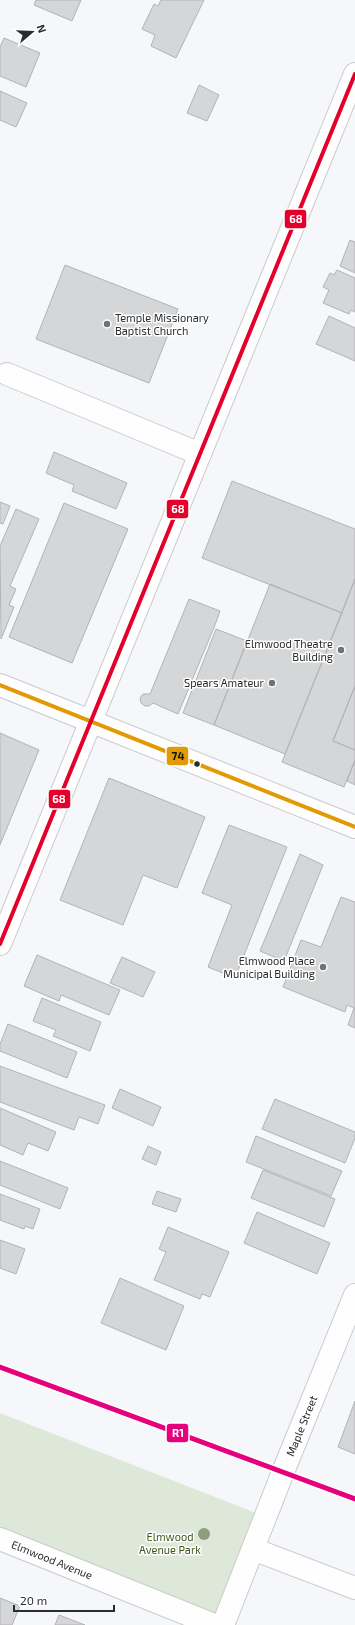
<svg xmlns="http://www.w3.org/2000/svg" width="355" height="1625" font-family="'Exo 2',sans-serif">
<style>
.green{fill:#dee8d8}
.building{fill:#d5d6d8;stroke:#b2b3b6}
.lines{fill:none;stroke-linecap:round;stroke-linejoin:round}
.minor-casing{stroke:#cacbcd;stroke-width:24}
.major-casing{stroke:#cacbcd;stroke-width:24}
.minor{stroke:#fefefe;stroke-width:22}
.major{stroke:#fefefe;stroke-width:22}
.bus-1-casing{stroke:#fff;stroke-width:7}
.bus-2-casing{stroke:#fff;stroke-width:7}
.bus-1{stroke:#e29a04;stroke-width:4}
.bus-2{stroke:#e4002b;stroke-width:4}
.rail-1-casing{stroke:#fff;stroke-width:8}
.rail-1{stroke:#e5007d;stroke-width:5}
.tree{fill:#8f9d7f}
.poi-dot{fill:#707274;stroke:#fff;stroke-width:1.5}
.bus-dot{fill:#292b2c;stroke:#fff;stroke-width:1.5}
.labels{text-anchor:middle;stroke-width:3;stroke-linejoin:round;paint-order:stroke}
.poi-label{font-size:11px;fill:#292b2c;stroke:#fff;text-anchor:end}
.street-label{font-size:11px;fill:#292b2c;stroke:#fff}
.park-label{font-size:11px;fill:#3c541a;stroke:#fff}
.line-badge{stroke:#fff;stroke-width:1.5}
.badge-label{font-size:11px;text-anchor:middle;font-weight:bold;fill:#fff}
.pale-badge-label{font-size:11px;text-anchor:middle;font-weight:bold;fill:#111}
</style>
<rect width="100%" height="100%" fill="#f5f7fa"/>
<path class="green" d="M0,1413L266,1517L223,1625L0,1539Z"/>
<path class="building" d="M36,0H81L72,21L34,5Z
M161,0H204L176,58L151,46L155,35L142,29L154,4L158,6Z
M4,38L40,53L26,87L0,76V47Z
M199,85L219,95L207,121L187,113Z
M0,91L27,103L16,127L0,120Z
M350,240L355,242V273L340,266Z
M65,265L178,309L149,383L36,339Z
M337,270L355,278V312L351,310L349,314L323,303L329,290L323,287L330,273L334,275Z
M329,316L355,328V361L316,344Z
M54,452L127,483L116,509L72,491L74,485L46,473Z
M232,481L355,529V579L342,613L202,558Z
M0,502L10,506L3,524L0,523Z
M64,503L128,529L72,663L9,637Z
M16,509L39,519L10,586L16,589L9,605L14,607L1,639L0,546Z
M355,579V686L333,741L355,750V760L344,787L282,762Z
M270,584L342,613L285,754L214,725Z
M189,599L220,611L215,625L178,714L153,703L149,706H145L141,703L140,698L143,694H150Z
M216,629L247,641L214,725L183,713Z
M355,686V750L333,741Z
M0,733L39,750L0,845Z
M355,760V785L347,781Z
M109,778L205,817L177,888L143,875L123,925L60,900Z
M229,825L287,847L235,978L208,967L232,905L202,893Z
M300,854L323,865L284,961L260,951Z
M341,897L355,902V1028L348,1025L354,1008L347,1005L345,1012L283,987L301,940L321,947Z
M37,955L120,990L109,1015L61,995L59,1001L24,986Z
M122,957L155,972L143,997L110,983Z
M42,998L101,1022L90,1051L53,1036L56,1030L33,1021Z
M8,1024L77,1052L67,1078L0,1051V1044Z
M0,1066L105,1105L98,1124L79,1117L74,1130L0,1102Z
M120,1089L161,1107L153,1126L112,1108Z
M275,1099L355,1132V1138L345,1163L262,1129Z
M0,1108L56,1132L48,1151L28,1143L23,1155L0,1145Z
M256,1136L342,1171L331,1196L246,1162Z
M148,1146L161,1152L156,1165L142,1159Z
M0,1161L68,1188L60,1209L0,1185Z
M263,1170L335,1199L324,1227L251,1198Z
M157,1191L181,1199L176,1212L152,1204Z
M0,1194L40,1209L33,1229L25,1226L24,1229L0,1220Z
M257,1212L330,1243L317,1274L244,1243Z
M168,1227L229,1252L210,1297L202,1294L200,1299L154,1280L166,1252L159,1249Z
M0,1240L25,1249L16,1274L0,1268Z
M120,1278L184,1306L166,1350L101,1323Z
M355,1401V1454L338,1447Z
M0,1598L20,1606L12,1625H0Z
M59,1615L85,1625H55Z"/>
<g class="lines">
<g class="minor-casing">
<g id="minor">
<path d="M7,374L200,454"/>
<path d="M0,944L355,74"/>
<path id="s1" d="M0,1539L214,1625"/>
<path d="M253,1549L355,1588"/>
<path id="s2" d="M223,1625L283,1472L355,1295"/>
</g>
</g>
<g class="major-casing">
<path id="major" d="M0,685L355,827"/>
</g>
<use href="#minor" class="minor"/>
<use href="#major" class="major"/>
<g class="bus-1-casing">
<path id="bus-1" d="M0,685L355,827"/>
</g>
<g class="bus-2-casing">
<path id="bus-2" d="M0,944L355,74"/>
</g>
<use href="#bus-1" class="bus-1"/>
<use href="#bus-2" class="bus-2"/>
<g class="rail-1-casing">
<path id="rail-1" d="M0,1367L355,1499"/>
</g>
<use href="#rail-1" class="rail-1"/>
</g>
<circle class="tree" cx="204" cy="1534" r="6"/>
<g class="poi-dot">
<circle cx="107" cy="324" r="4"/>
<circle cx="341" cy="650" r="4"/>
<circle cx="272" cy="683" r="4"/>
<circle cx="323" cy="967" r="4"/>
</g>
<circle class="bus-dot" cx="197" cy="764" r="3.5"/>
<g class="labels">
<g class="poi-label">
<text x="115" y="322" text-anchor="start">Temple Missionary<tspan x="115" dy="13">Baptist Church</tspan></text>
<text x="333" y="648">Elmwood Theatre<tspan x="333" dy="13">Building</tspan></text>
<text x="264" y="687">Spears Amateur</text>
<text x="315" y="965">Elmwood Place<tspan x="315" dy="13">Municipal Building</tspan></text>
</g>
<g class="street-label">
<text dy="4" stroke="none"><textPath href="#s2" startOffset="214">Maple Street</textPath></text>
<text dy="4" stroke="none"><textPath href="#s1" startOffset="56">Elmwood Avenue</textPath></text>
</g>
<g class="park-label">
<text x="170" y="1541">Elmwood<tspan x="170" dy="13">Avenue Park</tspan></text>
</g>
</g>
<g class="line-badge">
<rect x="284" y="209" width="23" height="20" rx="4" fill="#e4002b"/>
<rect x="166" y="499" width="23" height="20" rx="4" fill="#e4002b"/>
<rect x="166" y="746" width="23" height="20" rx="4" fill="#e29a04"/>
<rect x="48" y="789" width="23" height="20" rx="4" fill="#e4002b"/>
<rect x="166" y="1423" width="23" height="20" rx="4" fill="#e5007d"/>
</g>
<g class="badge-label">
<text x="296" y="223">68</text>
<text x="178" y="513">68</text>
<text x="59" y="803">68</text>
<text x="178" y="1437">R1</text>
</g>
<g class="pale-badge-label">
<text x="178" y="760">74</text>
</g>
<g transform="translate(32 32) rotate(71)" stroke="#ffffff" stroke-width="3" paint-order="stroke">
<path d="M0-3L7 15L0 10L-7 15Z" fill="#292b2c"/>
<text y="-6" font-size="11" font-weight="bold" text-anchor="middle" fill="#292b2c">N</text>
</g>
<path d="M14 1605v6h100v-6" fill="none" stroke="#292b2c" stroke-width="2"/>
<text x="20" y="1605" font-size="12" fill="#292b2c" stroke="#ffffff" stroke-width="3" paint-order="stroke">20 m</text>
</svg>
